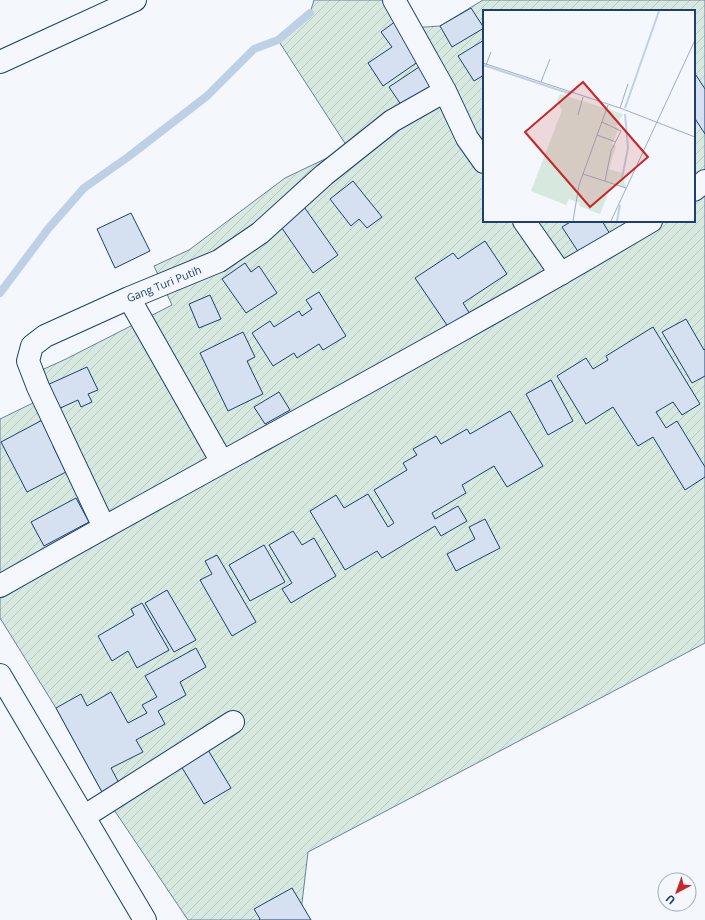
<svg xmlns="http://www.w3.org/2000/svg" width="705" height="920" font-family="'Open Sans',sans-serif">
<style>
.garden{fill:url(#garden-furrows);stroke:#687fa3;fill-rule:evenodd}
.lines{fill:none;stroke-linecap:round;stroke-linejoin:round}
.stream{stroke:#bed0e5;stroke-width:8}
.building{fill:#d5e0f0;stroke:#1d3f73}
.minor-casing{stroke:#1d3f73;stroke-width:24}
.tertiary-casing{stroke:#1d3f73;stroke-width:24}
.minor{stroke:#f4f7fb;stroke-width:22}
.tertiary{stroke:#f4f7fb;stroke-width:22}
.labels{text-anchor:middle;stroke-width:3;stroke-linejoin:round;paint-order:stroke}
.street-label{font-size:11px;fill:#1d3f73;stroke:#f4f7fb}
.inset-river{fill:none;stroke:#bed0e5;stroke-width:2}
.inset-road{fill:none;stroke:#9eadc5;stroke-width:1}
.view{fill:#c62828;fill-opacity:0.15;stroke:#c62828;stroke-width:2}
.inset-edge{fill:none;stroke:#1d3f73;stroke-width:2}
</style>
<defs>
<pattern id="garden-furrows" width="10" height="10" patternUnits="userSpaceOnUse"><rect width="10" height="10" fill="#d7e8df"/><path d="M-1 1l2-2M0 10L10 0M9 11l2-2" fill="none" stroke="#b8c8c3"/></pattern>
</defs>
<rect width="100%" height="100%" fill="#f4f7fb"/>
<path class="garden" d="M314,0H394L411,28L440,26L483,0H705V643L308,852L300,920H188L102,792L56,708L0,618V419L35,402L24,378L66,359L172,305L154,266L189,250L285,178L348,148L278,40L310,13ZM484,11H694V221H484Z"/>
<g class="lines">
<path class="stream" d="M0,293L48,229L84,188L128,157L207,96L254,49L278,40L310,13"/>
</g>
<path class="building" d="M471,8L484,28L452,47L440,26Z
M396,21L422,59L383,86L368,63L392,47L381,32Z
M484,40V75L474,81L458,56Z
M419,67L434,89L404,109L389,87Z
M694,72L705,89V134L694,117Z
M353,181L382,217L367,228L359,219L351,226L330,199Z
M302,204L338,255L313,273L277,221Z
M131,213L150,251L115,268L97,229Z
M572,221H602L610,234L579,253L562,227Z
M485,241L507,274L463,303L470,314L449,328L415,278L453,253L458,259Z
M245,263L251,272L259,266L277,293L246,313L222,279Z
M319,292L346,336L323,350L319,344L297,358L294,353L273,366L252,333L270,321L274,327L299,311L302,316L312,309L306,300Z
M210,295L221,319L199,328L189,304Z
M686,319L704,350L705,349V376L692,383L662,332Z
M653,327L700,404L682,415L673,402L656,412L666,428L677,421L705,467V477L685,490L653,437L638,446L613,407L586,424L557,376L586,358L593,369L608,360L606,356Z
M243,332L255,357L247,361L263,394L228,411L200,353Z
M87,367L98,390L88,394L92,402L81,407L78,400L56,410L45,386Z
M551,380L573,421L548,435L526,394Z
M279,392L290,410L265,424L254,407Z
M510,411L543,466L507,487L494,466L462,485L466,493L432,513L435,519L458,506L467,521L441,536L435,526L382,558L377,551L345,570L310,511L336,495L344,508L368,494L388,527L394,523L374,490L407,470L403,463L417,455L413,449L436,436L441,444L467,429L470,434Z
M48,417L61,442L53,446L66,472L27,492L1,442Z
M76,498L89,522L44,546L31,522Z
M485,519L500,548L456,571L447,554L475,539L469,527Z
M293,531L302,545L314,538L336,576L291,603L282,589L292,583L269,545Z
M264,545L285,582L250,601L229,565Z
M217,555L256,622L232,636L200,580L212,574L205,561Z
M167,590L196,640L174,652L145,603Z
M142,603L169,650L137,668L128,651L112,661L98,636L134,615L131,609Z
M196,648L206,667L180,682L186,695L158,711L165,724L136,740L143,752L111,768L119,783L102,792L56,708L81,694L87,706L111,692L128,723L147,713L142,705L157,697L145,676Z
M205,745L231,788L204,804L178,761Z
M292,888L311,920H259L260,919L254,909Z"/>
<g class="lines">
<g class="minor-casing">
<path id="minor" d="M394,0L445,91L467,138L484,162
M0,62L135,0
M694,190L705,181
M524,221L561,274
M129,298L222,462
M104,527L38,387L28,361L32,346L45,336L129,298L219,261L260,233L324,175L392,121L445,91
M0,586C216,463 437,348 651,221
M85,816L233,722"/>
</g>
<g class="tertiary-casing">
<path id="tertiary" d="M0,675L145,920"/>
</g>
<use href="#minor" class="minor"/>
<use href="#tertiary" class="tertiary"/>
</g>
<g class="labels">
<g class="street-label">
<text transform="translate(164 284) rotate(-22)" y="4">Gang Turi Putih</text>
</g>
</g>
<g transform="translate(483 10)">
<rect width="212" height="212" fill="#f4f7fb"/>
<path d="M77,84L140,104L133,117L136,118L129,134L133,136L126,159L139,163L143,178L129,174L117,204L96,196L97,193L86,189L83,195L48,181L79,100L74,91Z" fill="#d7e8df"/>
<path class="inset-river" d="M0,55L88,84M142,98L176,1M139,168L145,138L142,104M134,211L137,195"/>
<path class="inset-road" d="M0,53L137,98L212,127M3,55L8,42M58,72L67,49M137,98L145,74M95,105L100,87M119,112L138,121L128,141L122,171M114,125L133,132M100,164L143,178M90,211L96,175L125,95M128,211L212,30"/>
<path class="view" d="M100,72L165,147L107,197L42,122Z"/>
<rect width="212" height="212" class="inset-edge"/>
</g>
<g transform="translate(677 892) rotate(221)"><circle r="19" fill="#f4f7fb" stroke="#9eadc5"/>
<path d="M0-3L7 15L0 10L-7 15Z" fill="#c62828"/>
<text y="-6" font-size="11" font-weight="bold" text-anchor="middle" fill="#1d3f73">U</text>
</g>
</svg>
